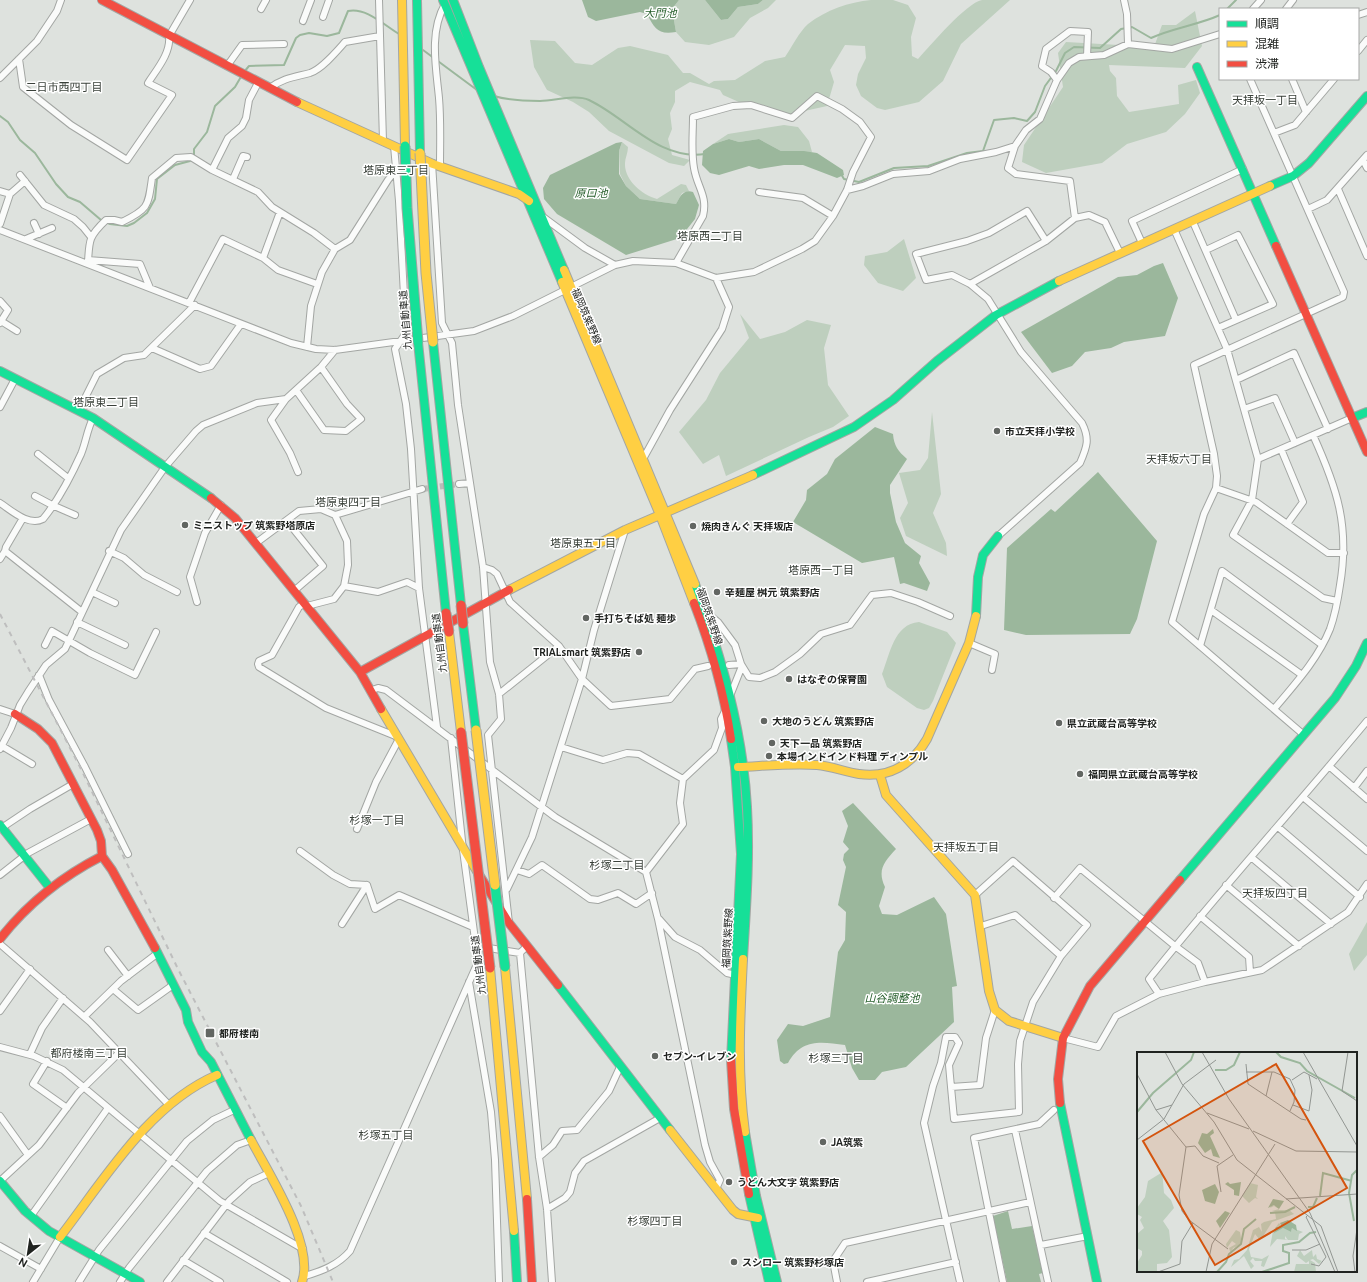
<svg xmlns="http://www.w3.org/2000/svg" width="1367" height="1282" font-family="Ubuntu,'Noto Sans JP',sans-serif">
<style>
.green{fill:#becfbe}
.water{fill:#9bb79c}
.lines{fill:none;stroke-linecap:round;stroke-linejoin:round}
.stream{stroke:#9bb79c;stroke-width:2}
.street-tunnel{stroke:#b8bcb8;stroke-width:6;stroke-dasharray:6 3;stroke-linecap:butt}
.street-casing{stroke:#a3a6a3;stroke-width:8}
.fast-casing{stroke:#a3a6a3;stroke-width:10}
.slow-casing{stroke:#a3a6a3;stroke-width:10}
.jam-casing{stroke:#a3a6a3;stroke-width:10}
.street{stroke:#fafbfa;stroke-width:6}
.fast{stroke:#16e098;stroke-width:8}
.slow{stroke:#ffcf43;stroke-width:8}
.jam{stroke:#f24e42;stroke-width:8}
.rail{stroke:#bebebe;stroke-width:2;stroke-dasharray:5 5;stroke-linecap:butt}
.fast-bridge-casing{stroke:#a3a6a3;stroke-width:11;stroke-linecap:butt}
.slow-bridge-casing{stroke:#a3a6a3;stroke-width:11;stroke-linecap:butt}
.jam-bridge-casing{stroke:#a3a6a3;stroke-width:11;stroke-linecap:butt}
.fast-bridge{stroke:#16e098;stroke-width:9}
.slow-bridge{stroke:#ffcf43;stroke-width:9}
.jam-bridge{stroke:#f24e42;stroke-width:9}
.poi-dot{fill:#626662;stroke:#fff;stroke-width:1.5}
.labels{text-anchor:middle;stroke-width:3;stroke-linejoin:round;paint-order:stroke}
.street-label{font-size:10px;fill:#202320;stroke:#fff}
.poi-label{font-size:10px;font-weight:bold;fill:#202320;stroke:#fff;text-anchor:start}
.water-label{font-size:11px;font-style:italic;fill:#28602d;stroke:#fff}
.neighbourhood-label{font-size:11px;fill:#394039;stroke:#fff}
.inset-river{fill:none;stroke:#9bb79c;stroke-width:2}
.inset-road{fill:none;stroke:#929692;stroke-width:1}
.view{fill:#d4540e;fill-opacity:0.15;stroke:#d4540e;stroke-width:2}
.inset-edge{fill:none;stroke:#202320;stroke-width:2}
</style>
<rect width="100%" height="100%" fill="#dee2de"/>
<path class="green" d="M679,0H705L721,20L728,19L738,7L758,4L763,0H776L768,8L750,18L734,37L709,45L685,42L676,32L672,9Z
M871,0H893L908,5L916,18L911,37L912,56L918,59C930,46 966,3 982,0C991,0 1001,0 1010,0L961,44L943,81L919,102L885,110L877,108L861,96L856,85L858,74L866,58L865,46L845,45L830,70L834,82L827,106L791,114H774L748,106L723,95L720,90L690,82L675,91V102L670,113L672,129L668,139L672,155L690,160L684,166L669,163L609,131L589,112L573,102L547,90L534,67L530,40L555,41L575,63L592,65L618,48L630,46L668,55L683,73H690L709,84L714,81L735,80L765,61L785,57C792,47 799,32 808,24C826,10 849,2 871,0Z
M1195,11L1202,46L1185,68L1109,65L1110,71L1116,78L1117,96L1129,112L1179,104L1178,85L1196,80L1200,93L1185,114L1166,132L1127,144L1102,163L1046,173L1022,162L1024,145L1063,87L1058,53L1066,42L1154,47L1162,25H1176Z
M784,125L798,127L809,141L812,152L781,151L759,139L739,142L729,139L713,144L728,134Z
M622,142L628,147C628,153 625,158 625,163C624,180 642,195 657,199L681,184L686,185L689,191L682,193L676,204L640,199L626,186L620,174L619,151Z
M904,239L916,278L903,291L878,283L864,265L865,256L887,252Z
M740,314L760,339L785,332L807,320L831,325L824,348L828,385L849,416L833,427L809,437L726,476L719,455L703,464L679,432L706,400L720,373L749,338Z
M932,412L941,494L933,513L946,543L947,556L906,536L900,518L908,503L899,473L920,470L928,458Z
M919,622L947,632L956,643L933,701L929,708L924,710L917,708L887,687L882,674C890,654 894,624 919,622Z
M1367,922V955L1354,971L1349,954Z"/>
<path class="water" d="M582,0H679L672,9L676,32C658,35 655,29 647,14L640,12L596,21L588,17Z
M705,0H763L758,4L738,7L728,19L721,20Z
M729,139L739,142L759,139L781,151H804L817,153L843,170L844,175L837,178L803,165H784L759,169L749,166L719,175L710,173L702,165L703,151L713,144Z
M622,142L619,151V174L626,186L640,199L676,204C680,197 683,189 693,192L699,205L695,219L680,238L626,255L557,214L544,199L543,188L550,175L616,143Z
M1163,263L1178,298L1165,336L1124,342L1111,348L1085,352L1072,366L1052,373L1021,332L1118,277L1137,275L1154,266Z
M875,427L893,434C894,446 898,451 907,459L890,485V493L896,522L905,543L921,556L919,563L930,583L927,591L904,583L900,584L894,557L862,563L793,522L806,500L807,490L827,474L835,459Z
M1098,472L1157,541L1137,619L1130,634L1026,635L1004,630L1007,548L1051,509L1055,512Z
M853,803L896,849C884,862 877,870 885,887L879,906L882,914L897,915L934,897L946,914L957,986L952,987L954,1022L906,1067L882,1072L875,1080H859L852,1068L845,1045C821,1042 802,1038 788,1063L784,1064L780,1061L777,1040L788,1024L803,1026L830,1017L838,952L845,940L846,912L838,905L846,867L843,860L844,854L849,849L843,842L848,826L842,811Z
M1008,1211L1012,1229L1032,1226L1043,1273L1039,1274L1041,1282H1007L993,1216Z"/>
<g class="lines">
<path class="stream" d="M1227,9L1236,0
M423,50L477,90
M244,72L249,66L284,65L296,38L300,35L309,33L327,36L339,33L348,11C366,7 384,25 399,34
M494,96C507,100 526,101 540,101C555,101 575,94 589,100C627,118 659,161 705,154
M0,116L8,122L20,140L35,153L56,184L68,197L80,202L101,220L110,224L127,226L134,223L147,213L155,199L157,179L175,165L190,161L194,155V149L207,132L215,106L235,87L242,75
M841,174L844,179L859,182L894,168L928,166L967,153L983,151L994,120L1014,118L1027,121L1035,112L1045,86L1056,71L1065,53L1074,47L1100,48L1121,29L1132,27L1151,38C1173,28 1198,25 1220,15"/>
<path class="street-tunnel" d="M422,489L459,484"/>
<g class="street-casing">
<path id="street" d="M379,0L383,141
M1124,0L1127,14L1128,44
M261,9L266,0
M1253,9L1261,0
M1286,9L1293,0
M1358,15L1367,12
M323,17L329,0
M303,21L311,0
M1358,51L1367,40
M19,59L23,87L71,125L127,160L172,95L148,83C157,69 171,53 169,36L190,0
M227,66L242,45L284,44
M0,78L37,41L57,11L61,0
M1250,79L1344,292L1343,297L1194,365L1214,454L1217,476L1216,488L1204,514L1172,622L1304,735
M1292,79L1306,112
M1057,80L1051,72L1042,66L1046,49L1070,31L1088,32L1087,56
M270,88C283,78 295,77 310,73C322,69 337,51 345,42L380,36
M1274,133L1295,125L1334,79
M394,146L399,201L406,333L395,349L406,404L411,449L419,588L437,727
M1363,160L1367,168
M432,163L442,323L452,343L458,405L483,567L490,662L499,694L501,719L488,735L509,923
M440,167C440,144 441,121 439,98C436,67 429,32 445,4
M212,170L228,138L242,126L246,118L249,100L258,83
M20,175L44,205L74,219L83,227L91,237
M233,179L243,156L247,157
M1338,189L1367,256
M847,190L863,186L893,174L929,171L960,159L996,152L1015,146
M0,191L10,194L0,224
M759,192L803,198L833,216
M10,194L25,181
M1308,209L1327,200L1367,155
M543,217L585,248L615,265
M1075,218L1070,181L1016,174L1008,168L1015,146L1026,130L1040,119L1057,80L1069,63L1079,57L1104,55L1128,44L1172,49L1220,34
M1193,222L1236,320
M34,223L39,234
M1174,229L1227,349L1258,459L1252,500L1233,535L1323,598L1337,601
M0,230L291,343L316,349L335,350L474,331L513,316L615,265L633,261L676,263L716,278L754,272L802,249L815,241L833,216L847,190L853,172L871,137L860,122L842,109L817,96L792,118L751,105L733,106L693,117C693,134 691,151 694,168C697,187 708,196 703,216L676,263
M26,239L52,228
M1142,243L1132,221L1243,169
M1206,250L1238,235L1273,304L1218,328
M263,258L280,212
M88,260L140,264L150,288
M88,263C89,240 89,236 106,220H114L122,222C149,209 148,206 152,178L176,158L191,157L212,170L258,192L272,207L314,233L335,249
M970,284L1046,241L1075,218L1089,215L1105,222L1120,253
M0,301L8,310L0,323
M189,303L223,239L263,258L278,270L317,284
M1,321L17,331
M307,347L311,306L322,272L335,249L350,240L388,180L396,170
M152,348L200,369L211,366L241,324
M1236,380L1294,353L1328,429
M296,390L324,430L346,431L361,419L347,404L321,367
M286,399L271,420L290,453L298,472
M0,407L15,379
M1244,409L1275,398L1295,443
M79,410L97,374L124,358L144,355L195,305
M1281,449L1303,502L1287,524
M38,454L68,478
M643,459L670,410L722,329L729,307L716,278
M1258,459L1352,418
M459,484L470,483
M1216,488L1256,502L1328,553H1344
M35,496L52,505L75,515
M0,503C11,510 29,527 43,519C57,502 72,474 81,454C86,442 87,430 93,418
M335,515L422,489
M23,518L6,547L5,551L82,612
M287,521L323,566L295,590
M998,536L1080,463C1087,447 1090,439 1082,423L1021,352L988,299L970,284L952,275L926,280L916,254L967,241L989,233L1027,211L1046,241
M256,543L299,511L321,509L335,515L347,541L348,565L344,586L334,599L307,606
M109,551L124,558L144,575L177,592
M0,559L5,551
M483,567L492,570L497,574L510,602L559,646L582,679L611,706L670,699L695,669L708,666
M344,586L378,592L407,582L419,588
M92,592L115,603
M197,602L190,577L205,533L221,505
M305,603L299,607L272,655L259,661L258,664L259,667L326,708L398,737
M1211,610L1302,675
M706,612L718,622L735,645L741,664L749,677L760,678L775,672L800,654L821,634L850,625L872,595L891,593L918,602L950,616
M77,622L125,645
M969,643L995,654L992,670
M45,645L52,631L90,653L135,675L156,632
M1200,646L1222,571L1321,644
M729,665L741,664
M39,675L49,700L85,767L128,854
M372,690L378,688L386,690L555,817L646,872L658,919L705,1145L710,1162L720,1180L716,1189
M499,694L559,646
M730,696L742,666
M0,709L15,714
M1274,709C1295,684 1318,659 1330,629C1335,615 1338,599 1340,585C1350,526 1337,488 1313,435
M2,746L32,764
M561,747L603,760L627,753L639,754L683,779
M0,749L11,728L20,705L28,692L46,665L65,649L121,530L165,467L196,431L203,425L257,403L286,399L321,367L335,350
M1329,766L1367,799
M1354,788L1367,771
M1303,797L1367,851
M1278,827L1360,897
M0,829L30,809L73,784
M357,829L376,782L399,739
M300,851L333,875L350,884L367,885L375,909L399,895L473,927
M1251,857L1331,924
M517,870L529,874L542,865L590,899L598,900L618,893L636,904L652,893
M646,872L683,824L680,803L683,779L714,750L722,728L721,719L726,709
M0,875L28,853L91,819
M1226,885L1299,946
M507,889L532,837L582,679L594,630L625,530
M975,895L1013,861L1087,925L1061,956L1033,1002L1020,1041L1018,1064L1019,1112L954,1119L951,1087L980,1085L986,1038L995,1010
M1054,898L1080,868L1175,946L1198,963L1205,982
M1200,916L1249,957L1250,972
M659,919L675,937L700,950L727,973L736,975
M342,924L367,885
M981,926L1015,915L1061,956
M0,944L90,1022L168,1104
M476,946L520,953
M526,947L520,953L539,1157L547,1209L552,1282
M108,950L128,976
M469,982L491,1112L495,1160L499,1282
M113,989L138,1010L173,985
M1159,994L1149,979C1219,891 1295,808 1367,721
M0,1011L30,969
M84,1017L121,981L158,953
M1063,1038L1098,1047L1116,1016L1159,994L1205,982L1262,970L1348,912L1367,884
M0,1047L34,1056L63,1070L220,1201L303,1249
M30,1054L42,1028L63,998
M47,1061L33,1084L67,1108
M951,1087L949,1065L959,1043L955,1037H946L941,1063L933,1086L924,1123L960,1282
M0,1116L28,1155
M1015,1130L1048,1282
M539,1157L553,1145L562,1131L577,1130L609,1091L620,1067
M0,1181L39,1145L78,1093L119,1053
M547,1209L565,1198L570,1192L575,1173L584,1161L660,1118
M31,1216L108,1108
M204,1233L287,1282
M1041,1245L1088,1236
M0,1246L41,1269
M183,1260L220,1282
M305,1276C322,1271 338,1265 350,1251L478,962L463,850L451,738
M33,1282L60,1237
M79,1282L99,1250L187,1141L213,1120L234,1110
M120,1282L129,1268L207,1171L237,1145L251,1140
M167,1282L229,1201L250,1182L269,1173
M837,1282L833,1261L845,1243L1030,1202
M867,1282L956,1262
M1003,1282L974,1138L1039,1124L1054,1110"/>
</g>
<g class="fast-casing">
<path id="fast" d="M417,0L420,153
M443,0L562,282
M453,0L479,67L564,270
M1197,67L1276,246
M1270,186L1293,176L1309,163L1367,96
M418,342L446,613
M433,342L461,605
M0,371L93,418L211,498
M1352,418L1367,412
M753,475L854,427L893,400L937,361L996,315L1059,281
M695,584C721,656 743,730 747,807C750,858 746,909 743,959
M976,616L978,577L983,555L998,536
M463,624L476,730
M731,739L735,767L741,854L731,1060
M0,825L50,888
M1180,880L1335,698L1356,666L1367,643
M155,948L186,1010L188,1022L202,1052L211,1062L251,1140
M558,985L670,1130
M1060,1103L1097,1282
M745,1132L756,1196L777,1282
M0,1181L25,1211L49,1231L140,1282
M749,1194L769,1282
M514,1231L517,1282"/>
</g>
<g class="slow-casing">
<path id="slow" d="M402,0L405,146
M297,102L433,164L519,194L529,201
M564,270L695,584
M1059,281L1270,186
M562,282L660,515L694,603
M509,590L625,530L753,475
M449,632L461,732
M381,709L478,873
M738,767C763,766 792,763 817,765C831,766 845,772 859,774C889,778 912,765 927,739L969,643L976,616
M880,775L886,795L975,895L989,991L995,1010L1009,1021L1063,1038
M743,959C740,1017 737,1074 745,1132
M505,967L527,1199
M490,968L514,1231
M670,1130L733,1210L738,1214L758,1218
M251,1140C269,1174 315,1245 302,1282
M60,1237C104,1180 149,1104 217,1075"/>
</g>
<g class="jam-casing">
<path id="jam" d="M102,0L297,102
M1276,246L1367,452
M211,498L235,518L360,672L381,709
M694,603C711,647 724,693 731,739
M360,672L509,590
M15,714L38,729L52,743L97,830L101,841L102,856L112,870L155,948
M478,873L509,923L558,985
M0,939C28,903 61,877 102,856
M731,1060L734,1109L749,1194
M1060,1103L1058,1079L1063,1038L1090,986L1180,880
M527,1199L532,1282"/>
</g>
<use href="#street" class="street"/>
<use href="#fast" class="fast"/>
<use href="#slow" class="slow"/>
<use href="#jam" class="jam"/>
<path class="rail" d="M0,614L80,767L178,969L301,1206L333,1282"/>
<g class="fast-bridge-casing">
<path id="fast-bridge" d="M405,146L407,208L418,342
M495,885L505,967"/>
</g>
<g class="slow-bridge-casing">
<path id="slow-bridge" d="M420,153L426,273L433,342
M476,730L495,885"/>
</g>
<g class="jam-bridge-casing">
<path id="jam-bridge" d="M461,605L463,624
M446,613L449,632
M461,732L490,968"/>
</g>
<use href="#fast-bridge" class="fast-bridge"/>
<use href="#slow-bridge" class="slow-bridge"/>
<use href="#jam-bridge" class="jam-bridge"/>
</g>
<g class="poi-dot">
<circle cx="997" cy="431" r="4"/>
<circle cx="185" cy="525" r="4"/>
<circle cx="693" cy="526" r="4"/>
<circle cx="717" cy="592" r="4"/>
<circle cx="586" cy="618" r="4"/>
<circle cx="639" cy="652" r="4"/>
<circle cx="789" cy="679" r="4"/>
<circle cx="764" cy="721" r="4"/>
<circle cx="1059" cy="723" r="4"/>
<circle cx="772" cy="743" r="4"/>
<circle cx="769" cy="756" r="4"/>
<circle cx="1080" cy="774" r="4"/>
<rect x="205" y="1028" width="10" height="10" rx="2"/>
<circle cx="655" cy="1056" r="4"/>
<circle cx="823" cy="1142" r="4"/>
<circle cx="729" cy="1182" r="4"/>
<circle cx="734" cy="1262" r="4"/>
</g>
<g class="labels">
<g class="street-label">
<text transform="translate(587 316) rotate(67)" y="4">福岡筑紫野線</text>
<text transform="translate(405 320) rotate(-95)" y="4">九州自動車道</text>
<text transform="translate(710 616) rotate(71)" y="4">福岡筑紫野線</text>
<text transform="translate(439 643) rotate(-97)" y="4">九州自動車道</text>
<text transform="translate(727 938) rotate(-87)" y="4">福岡筑紫野線</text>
<text transform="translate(478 965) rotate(-97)" y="4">九州自動車道</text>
</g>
<g class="poi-label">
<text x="1005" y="435">市立天拝小学校</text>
<text x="193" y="529">ミニストップ 筑紫野塔原店</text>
<text x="701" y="530">焼肉きんぐ 天拝坂店</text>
<text x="725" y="596">辛麺屋 桝元 筑紫野店</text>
<text x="594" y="622">手打ちそば処 麺歩</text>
<text x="631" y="656" text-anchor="end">TRIALsmart 筑紫野店</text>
<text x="797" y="683">はなぞの保育園</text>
<text x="772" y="725">大地のうどん 筑紫野店</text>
<text x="1067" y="727">県立武蔵台高等学校</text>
<text x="780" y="747">天下一品 筑紫野店</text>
<text x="777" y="760">本場インドインド料理 ディンプル</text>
<text x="1088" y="778">福岡県立武蔵台高等学校</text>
<text x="219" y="1037">都府楼南</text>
<text x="663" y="1060">セブン-イレブン</text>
<text x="831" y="1146">JA筑紫</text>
<text x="737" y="1186">うどん大文字 筑紫野店</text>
<text x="742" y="1266">スシロー 筑紫野杉塚店</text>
</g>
<g class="water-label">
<text x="660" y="17">大門池</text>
<text x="591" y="197">原口池</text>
<text x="892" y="1002">山谷調整池</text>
</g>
<g class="neighbourhood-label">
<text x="64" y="91">二日市西四丁目</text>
<text x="1265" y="104">天拝坂一丁目</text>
<text x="396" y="174">塔原東三丁目</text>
<text x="710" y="240">塔原西二丁目</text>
<text x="106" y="406">塔原東二丁目</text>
<text x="1179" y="463">天拝坂六丁目</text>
<text x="348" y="506">塔原東四丁目</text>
<text x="583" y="547">塔原東五丁目</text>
<text x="821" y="574">塔原西一丁目</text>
<text x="377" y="824">杉塚一丁目</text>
<text x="966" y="851">天拝坂五丁目</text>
<text x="617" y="869">杉塚二丁目</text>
<text x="1275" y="897">天拝坂四丁目</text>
<text x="89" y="1057">都府楼南三丁目</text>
<text x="836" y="1062">杉塚三丁目</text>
<text x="386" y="1139">杉塚五丁目</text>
<text x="655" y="1225">杉塚四丁目</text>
</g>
</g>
<g transform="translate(1137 1052)">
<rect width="220" height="220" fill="#dee2de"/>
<path d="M25,118L27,141L34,148L37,156L26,169L32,178L35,205L30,211L20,212V219L1,220L0,211L5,203V199L0,196V182L7,176L3,168L5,165L0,162V156L8,145L11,129L24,121ZM113,131L121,133L119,145L121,147L118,146L112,151L105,144ZM138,153L141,154L142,158H152L157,162L135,170L125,186L122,187L118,182L112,197L114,205L125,207L132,203L127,215L124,214L125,209H118L116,206L113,209L117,214L114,217L107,204L94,215L97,208L102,207L110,198L116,178L122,175L125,180L124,172L127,170L139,167L138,160L135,159L142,157L137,154L133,156L134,154ZM142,171L145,175H140L138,179L146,176L154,180L155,176L166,180L162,182L161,188H151L148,184V187L151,188L140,187L133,195L136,179ZM99,178L103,180L105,192L96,196L94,202L92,196L99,192L95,189L90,196L89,192ZM163,198L167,204L175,198L176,205L179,202L180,207L185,209L182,212L176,207L173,208L178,211L179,220H157L159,212H172V209L169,211L160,204Z" fill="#becfbe"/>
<path d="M76,77L77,81L73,84L83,106L76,104L74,97L68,101L61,91L65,81L70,82ZM91,130L93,132L104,130L102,144L97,143V138L88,132ZM78,132L82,140L78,152L68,149L65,138ZM136,147L147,149L142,157L137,153L131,156ZM88,159L93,161L83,176L79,169ZM151,168L159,173L160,179L155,176L154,180L146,176L137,181L139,175H145L143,171Z" fill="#9bb79c"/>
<path class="inset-river" d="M139,0L144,5L163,11L170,19L218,46M78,18H89L97,13L103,0M0,60L16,41L54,8L57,0M183,144L186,121L215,129M171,155H176L180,146M133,161L148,160L158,155M217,169L212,141L215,123L220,118M80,220L89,210L92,202L104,192L107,177L119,167M125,220L152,211V201L146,199V193L162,190L173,181L179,180"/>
<path class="inset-road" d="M28,0L45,32L77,70L100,108L184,174L201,220M65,0L92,47L173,161L198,220M166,0L220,94M211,0L205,39L220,49M109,12L111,32L164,67L169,68M109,20H137L153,27L158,38L157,50L153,59M0,22L19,58L49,95L42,143L45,159L52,168L91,197M155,28L167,20L180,27M129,44L135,20M156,53L172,59L175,38L172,23M19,58L35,53M70,61L112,77M116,79L159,99L220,100M0,88L27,67L47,32L79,8M49,95L58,94L66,104L82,111M84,140L80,114L96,103M149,147L220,142M171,163L169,165L189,205L182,214L174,212M155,198H169L183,192M21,220L43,212L45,189L56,171M69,220L75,192L138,92M218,220L216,204L220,177V132"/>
<path class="view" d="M139,12L210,136L78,213L6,89Z"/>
<rect width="220" height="220" class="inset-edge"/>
</g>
<rect x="1219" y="8" width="140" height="72" fill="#ffffff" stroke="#a6a7a6"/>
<rect x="1227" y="21" width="20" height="6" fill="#16e098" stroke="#a6a7a6"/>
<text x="1255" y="28" font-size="12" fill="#202320">順調</text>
<rect x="1227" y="41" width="20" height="6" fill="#ffcf43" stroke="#a6a7a6"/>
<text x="1255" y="48" font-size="12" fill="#202320">混雑</text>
<rect x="1227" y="61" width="20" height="6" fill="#f24e42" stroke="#a6a7a6"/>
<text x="1255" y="68" font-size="12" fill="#202320">渋滞</text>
<g transform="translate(28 1254) rotate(210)" stroke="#ffffff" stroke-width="3" paint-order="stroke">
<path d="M0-3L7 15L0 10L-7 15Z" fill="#202320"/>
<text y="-6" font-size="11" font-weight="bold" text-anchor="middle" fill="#202320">N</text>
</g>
</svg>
